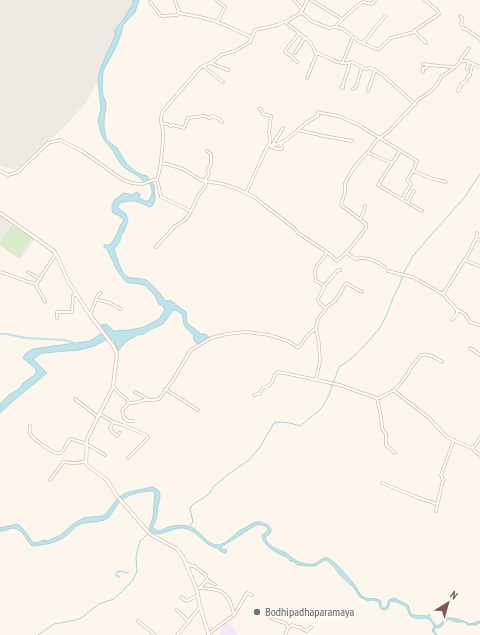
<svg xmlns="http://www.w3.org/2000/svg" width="480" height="635" font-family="'PT Sans Narrow',sans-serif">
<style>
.industrial{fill:#efe9e4}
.education{fill:#f3e8fa}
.green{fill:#d8ecc9}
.water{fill:#bfe3e8;stroke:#a5d3da}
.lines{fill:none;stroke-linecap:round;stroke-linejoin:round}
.stream{stroke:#a5d3da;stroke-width:1}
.canal{stroke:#bfe3e8;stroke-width:2}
.minor-casing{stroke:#d1beb0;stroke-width:3.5}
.tertiary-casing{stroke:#d1beb0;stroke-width:3.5}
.secondary-casing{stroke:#d6c0b0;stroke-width:4}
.minor{stroke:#fff;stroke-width:2}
.tertiary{stroke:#fff;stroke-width:2}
.secondary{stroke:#fff;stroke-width:2.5}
.worship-dot{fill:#6b7280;stroke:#fffaf3;stroke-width:1.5}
.labels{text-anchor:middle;stroke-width:3;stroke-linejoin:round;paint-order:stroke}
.worship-label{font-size:12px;fill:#5b616d;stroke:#fffaf3;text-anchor:start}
</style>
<rect width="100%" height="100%" fill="#fdf6ec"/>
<path class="industrial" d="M0,0H132L131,11L119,25L98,80L87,101L67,124L17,170L0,166Z
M0,214L35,239L20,259L0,245Z"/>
<path class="education" d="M228,623L233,627L237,633V635H220V633L222,628L225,624Z"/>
<path class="green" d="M12,225L32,237L19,258L12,254L0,245V242Z"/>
<path class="water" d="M133,0H139L135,12L123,25L121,34L115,49L103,71L102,87L103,96L105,100L106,104L104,121V128L106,139L117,148L126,163L136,172L143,175L147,176L154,185L155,198L153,205L149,207C138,201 132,199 120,203L118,206V208L126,214L128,221L124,231L121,235L120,241L114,249C117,257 119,268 125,275C130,280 139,277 146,280C151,283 162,295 165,301L170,300L186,312L187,323L201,334H205L209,337L198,344L195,342L193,337L194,335C185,328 183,326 183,315L176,310H173L163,324L149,330L142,335L140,334C130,338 124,343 118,351L114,341L110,338L94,346L79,350L42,353L33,359L47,373L13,401L0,413V404L8,396L20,388L23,383L36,374V369L23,358L26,353L33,349L90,341L105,331L101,325L106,324L114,331L130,330L144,327L159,319L165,310L162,305H160L158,303L156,297L145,285L126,282L117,270L107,249L104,247V245H110C114,239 119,232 120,225L122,223L124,220L118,215L113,213C109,203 116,198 124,193L132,195L137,192L141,195L138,197L145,201H148C153,197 153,190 150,184L143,181L140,177L126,169L120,163L112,149L105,141L101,134L98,121L101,108L98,82L99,73L105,58L115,36V30L125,17L133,3Z
M152,487C163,490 160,498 158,506C157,515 157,518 153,526V528L158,531C161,531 163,530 166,528C172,526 180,524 187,526C200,528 205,545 218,545C227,544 233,535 241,530C243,529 246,527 249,526C251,524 254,522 257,522C262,521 275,527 270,533C269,535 267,536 265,537C267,546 277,549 284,552C288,554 291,557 295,560C300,563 308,565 313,564C319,563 321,557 328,558C338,564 346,575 354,584C357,588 359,594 363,597C369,600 376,597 381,601V606L383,608H385L387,606L389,600L394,598L408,605L409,608L410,613L413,615L428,616L431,614L429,616C430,619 433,621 435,624L437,626L441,624L445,618C451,617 464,620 469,624L474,623L480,621V623L475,625H468L465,622H456L449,619L446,621L441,627L435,628L434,631L437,635H436L434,632H432L434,626C427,612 422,622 412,617C408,615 409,610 406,607C403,604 395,601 391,601C388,604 390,610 384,610L381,609L378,601L372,600L368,601L360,597L354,588L340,575L335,568L327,560H325L315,566H306L298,565L292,561H290C287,555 282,556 276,552C270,549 262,542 262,535L267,532L268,529L266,526L262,525H256L221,547V549L227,550L225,554L223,552H221L218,548C204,547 198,529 183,528C171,527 160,539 150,531V526L153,517L155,494L153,491C140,491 126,494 117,505C114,509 112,514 108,518C99,524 88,520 78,525C74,527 71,532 67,535C58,543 43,545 32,546C27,541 22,528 13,528C9,529 4,531 0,531V528L17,524L19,525L27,534L32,542L36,543L44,540L47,541L61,535L72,525L80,520L83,518L103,516L106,514L117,499L124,494L129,492Z"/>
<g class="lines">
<path class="stream" d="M190,526L193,522L190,509L192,505L209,494L214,486L230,473L249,460L260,447L274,423C283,421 291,423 300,426L320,410L324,404L329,395L339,367L352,358L366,344L379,329L387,314L393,298L400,284L403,274L413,256L431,235L464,198L480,174
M38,635L54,624L76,620L81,618L99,604L114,599L133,580L137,571L136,558L139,544L140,541L149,533"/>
<path class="canal" d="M0,334H6L26,338L64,340L79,344
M119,577L116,575L117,572L120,571L128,573"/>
<g class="minor-casing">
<path id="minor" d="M175,0L179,13C192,16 205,17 217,22C229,26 240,33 252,37
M216,0L225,7L217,22
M294,0L303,10
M311,0L342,19
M425,0L438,11L439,14L414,31L426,43
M150,2L160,15L163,16L177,15L179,13
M301,12L311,21L329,28L335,27L343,29L358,41L376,49H379L391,38L414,32
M460,16C465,19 461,21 461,25L464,29H466L480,39
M285,22L299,33C295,40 288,45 285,52L291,56L297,62
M335,27C343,17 353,10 362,2L372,4L375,0
M299,33L311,43L315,52L317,53L331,59C335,62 348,65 352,62L366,69L370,68L375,70L384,76L415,104
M363,43L385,16
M469,48L461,59V61H467L480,67
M295,53L305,37
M343,62L353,37
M210,63L228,70
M423,64L439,66L455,67L461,61
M203,66L223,82
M467,69L468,62
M423,72V68H426L427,65
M307,78L317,53
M341,87L343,88V85L350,63
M353,89L356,87L362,67
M368,91L375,70
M458,91L462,83L466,81L468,76H470L471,70L473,64
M161,123L168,124L170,126L172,125L184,128L188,118L204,116L210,118L212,116L219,119L222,122
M298,130L324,136L352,141
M273,144L283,128
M270,145L271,147L276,148L277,149H281L282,148L281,144L282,142
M272,145C291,143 301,122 318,116V112C327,115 337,114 345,119C351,122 357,123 362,127C380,138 399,150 417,161L413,171L407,180L411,184L402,199
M400,151L378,185L422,211
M368,152L375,156L392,163
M161,163L167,164L183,169L199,179L205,181L223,184L238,189L254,197L294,228L298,233L327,252C321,266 312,262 316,281L323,285L324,288L318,299L319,302L326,309L318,319L316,328L319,344L320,361L316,380
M413,171L433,179L446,182
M157,179L161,197L191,211
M246,193L267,147C271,143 271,138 269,134L271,116L263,114L261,109H259
M408,202L414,191
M360,219L364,212L365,206
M476,239L480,240
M156,247L174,227L186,219L191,211L198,196L205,187L206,184L205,181L209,173L208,170L211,164V154L207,151
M327,252L337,261L349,250L366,228V224L341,205L345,192V183L355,166L368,152L376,141L389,131L419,99L430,92L438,83L441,77L455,67
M346,253C349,254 352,257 354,258C359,260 356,258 361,258C369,258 378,262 385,267
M464,260L480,266
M388,271L412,277L418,280L443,294L457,310V314L452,320
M0,272C12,275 23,281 36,284L56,254
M28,272L40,279
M36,284C38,291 43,296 45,302
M323,287L325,285L337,271L340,270
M443,294L472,248V246L476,239L477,233
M96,299L98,295L101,293
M325,308L335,301L346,283L362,292
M457,310H458L465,314L470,322L480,325
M90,315L96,300C105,300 113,304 121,309
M57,318V312H72L73,296L76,294
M470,348L480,355
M114,387C117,395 126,395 129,403H132L138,402L145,400H154L159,399L173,380L191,350L211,338L227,334L246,332L269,335L288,341L297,347H299L309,334L316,328
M165,389L198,410
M393,390L429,418L447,437L471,448C476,447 478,441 480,437
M135,392L147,399
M254,395L259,394L263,388L268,386L272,382L275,374L278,372L284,373L340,385L356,391L377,398H380C384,395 390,393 394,390C399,385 408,375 410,369L421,355C430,353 435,358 442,362
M377,398L378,403L381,417L382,428L386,434V445L395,453
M75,399L98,417
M129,403L122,410L124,418L128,421H133
M100,414L113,422L110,429L117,436L120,432
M113,422L123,425L146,435L148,438L128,458
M30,426C29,430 29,432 31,435C35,440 54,455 60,453C66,451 66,440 71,439C72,439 77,441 78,441C88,444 96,449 105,455
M473,448L474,451L480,455
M50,480L62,464L63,462C71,463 78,464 86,461
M382,483L419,498L437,504
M436,511L443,480L441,475L454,440
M186,564H189L190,566H194L206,575L207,580L200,588
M207,580L215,585
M199,588C205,589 210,588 216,590C228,592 232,604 234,615
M181,597L187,601L198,595
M177,610L189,622
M266,614L275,620L285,623L289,628
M138,621L155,635
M208,634L234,615L247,593L252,595
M177,635C186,626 192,616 200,607
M285,635L288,628L292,625L297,627H300L304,630L307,631L311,627"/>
</g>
<g class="tertiary-casing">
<path id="tertiary" d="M0,171L8,175L18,172L48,143L60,140L82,151L123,180L132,183L142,184L157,179C161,171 163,142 163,132C162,125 159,118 163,111L199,69L203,66L214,61L221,55L235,51L250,42L255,30L277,25L287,21L299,14L304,7L307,0"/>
</g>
<g class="secondary-casing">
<path id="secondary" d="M0,213L54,251L58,258L68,281L90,315L114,347L117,354L113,387L87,439L86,463L88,466L107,480L117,496L150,534L177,549L183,557L197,590L200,607L209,635"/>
</g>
<use href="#minor" class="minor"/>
<use href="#tertiary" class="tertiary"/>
<use href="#secondary" class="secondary"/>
</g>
<circle class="worship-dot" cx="257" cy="612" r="4"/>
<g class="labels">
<g class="worship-label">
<text x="265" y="616">Bodhipadhaparamaya</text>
</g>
</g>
<g transform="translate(448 603) rotate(37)" stroke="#fffaf3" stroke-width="3" paint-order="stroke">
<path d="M0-3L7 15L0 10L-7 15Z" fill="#7a5c4d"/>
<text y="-6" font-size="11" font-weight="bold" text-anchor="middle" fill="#7a5c4d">N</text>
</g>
</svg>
